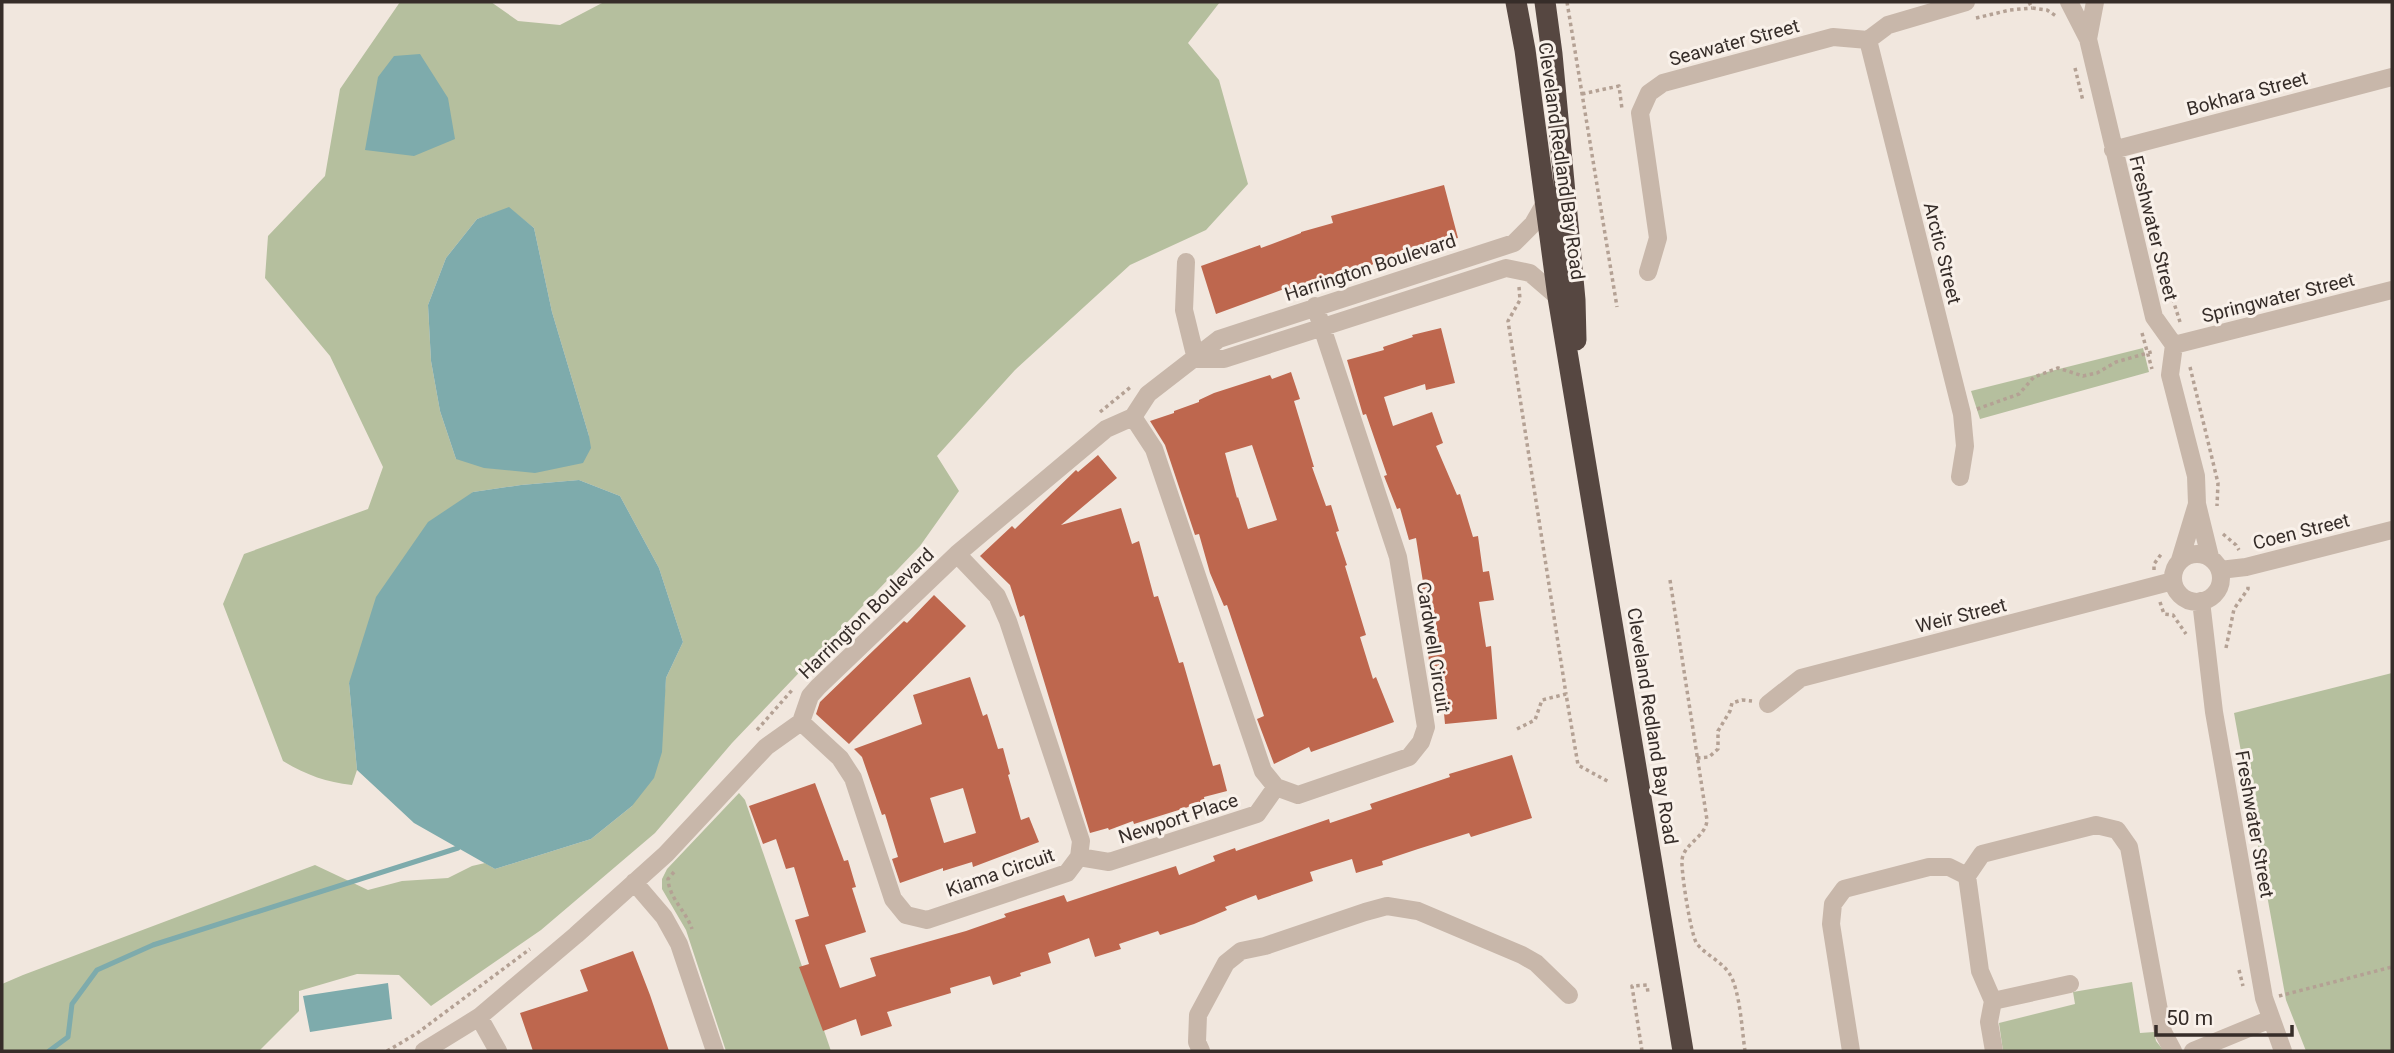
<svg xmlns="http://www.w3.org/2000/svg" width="2394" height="1053" font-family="Roboto,sans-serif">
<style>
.green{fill:#b5bf9e;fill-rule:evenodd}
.water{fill:#7eabac}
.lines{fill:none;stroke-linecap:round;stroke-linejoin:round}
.stream{stroke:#7eabac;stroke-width:5}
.building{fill:#be674e;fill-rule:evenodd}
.path{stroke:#b4a194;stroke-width:3.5;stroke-dasharray:3.5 3.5;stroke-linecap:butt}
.minor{stroke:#c8b7aa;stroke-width:18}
.highway{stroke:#564741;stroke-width:21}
.labels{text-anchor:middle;stroke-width:6;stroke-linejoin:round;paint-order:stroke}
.street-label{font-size:19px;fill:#362d29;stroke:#f9f1ea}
</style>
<rect width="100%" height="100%" fill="#f1e7de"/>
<path class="green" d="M400,2H491L518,21L560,25L604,2H1220L1188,43L1219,80L1248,184L1206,230L1130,265L1015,370L937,456L959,491L920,546L732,743L655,833L541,930L431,1006L399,975L357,974L299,991V1011L259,1051H2V984L23,975L315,865L368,890L402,881L448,878L472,866L485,863L495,869L591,839L632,806L663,715L666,678L683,642L659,568L620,496L579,480L521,485L473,492L349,683L357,770L352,785C326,782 306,775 283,761L223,604L244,554L368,509L383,467L330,356L265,278L268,236L325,176L340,89ZM509,208L534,228L552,312L589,436L456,459L440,411L431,361L428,305L446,258L477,219Z
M2143,348L2149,372L1980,419L1971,391Z
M2392,673V1051H2306L2286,1000L2234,713Z
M739,793L745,800L831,1051H726L686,930L662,889V879L667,869Z
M2132,982L2140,1033L2154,1032L2156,1041L2164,1051H2003L1999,1023L2075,1004L2073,992Z"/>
<path class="water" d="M420,54L448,98L455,139L414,156L365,150L378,77L394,56Z
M509,207L534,228L552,312L589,436L591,448L583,463L535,473L484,468L456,459L440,411L431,361L428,305L446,258L477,219Z
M579,480L620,496L659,568L683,642L666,678L662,752L654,778L632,806L591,839L495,869L414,823L357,770L349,683L376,597L428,522L473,492L521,485Z
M388,983L392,1019L310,1032L303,996Z"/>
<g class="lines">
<path class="stream" d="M49,1051L68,1037L72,1004L97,970L153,945L458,848"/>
</g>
<path class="building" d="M1444,185L1458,238L1415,248L1343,276L1314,283V280L1285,291L1284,289L1216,314L1201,266L1260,245L1261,248L1301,233V232L1333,223L1331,216Z
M1441,328L1455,383L1426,390L1425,384L1384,397L1393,426L1432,412L1443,443L1436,446L1457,495L1460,494L1473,537L1478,536L1483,572L1489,571L1494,600L1479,602L1486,647L1491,646L1497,719L1445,724L1441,681L1431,682L1424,611L1418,583L1423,582L1416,538L1409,540L1400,508L1397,509L1384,476L1387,475L1366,414L1363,415L1347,360L1384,350L1383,347L1413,337L1412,335Z
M1291,372L1300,399L1294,401L1314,467H1312L1326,506L1331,505L1339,531L1336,532L1347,565L1345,566L1366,635L1360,637L1373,679L1376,677L1394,722L1311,752L1309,747L1274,764L1257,719L1264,716L1227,605L1224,606L1210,573L1199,534L1195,535L1165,445L1150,421L1174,413V411L1199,402V400L1214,393L1270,375L1272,379ZM1252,445L1277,520L1248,529L1238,497L1237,498L1225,453Z
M1098,455L1117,478L1061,525L1121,508L1132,544L1139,541L1154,597L1158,596L1179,663L1183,662L1213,766L1220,764L1227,791L1204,797L1205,802L1185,808L1134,824L1133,821L1109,830L1108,828L1090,833L1024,615L1020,617L1010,585L980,556L1012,526L1015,529L1076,470L1078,472Z
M934,595L966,626L849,744L816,714L820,702L904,621L907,623Z
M970,677L983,716L987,714L998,749L1003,748L1010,774L1008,775L1021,820L1029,817L1039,842L973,867L972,862L943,871V868L900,883L892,859L898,857L885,814L882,815L862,757L854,749L922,724L913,695ZM963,788L976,833L944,843L930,798Z
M1512,755L1532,818L1471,837L1469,833L1418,849L1382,861L1383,865L1356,873L1352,859L1310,872L1313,881L1258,900L1256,895L1225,907L1227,910L1194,924L1160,935L1158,931L1119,944L1121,949L1095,957L1089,938L1048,953L1051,963L1020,973L1021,976L993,985L990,976L950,988L951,993L887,1012L892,1026L861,1036L856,1019L823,1031L799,967L809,964L795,920L809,916L794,867L786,869L776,839L763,844L749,806L815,783L844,861L848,860L856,887L852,888L866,932L825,945L840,988L876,976L870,958L966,931L1006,917L1004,914L1064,895L1067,902L1176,866L1179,875L1215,861L1213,856L1235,848L1236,851L1329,819L1330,823L1372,809L1370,804L1450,777L1449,774Z
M633,951L650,995L669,1051H533L520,1013L588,991L580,970Z"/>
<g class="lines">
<path class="path" d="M1567,2L1617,307
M2029,2L2032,8L2047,10L2056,16
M1976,18L2010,10L2032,8
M2075,68L2083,101
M1582,94L1619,86L1622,109
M2158,252L2180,322
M1519,287L1520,300L1508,321L1566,694
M2142,333L2152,369
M2190,367L2218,483L2217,506
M1977,409L2019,394L2034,377L2058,368L2083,376L2097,373L2116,362L2155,351
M1100,412L1132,386
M2223,534L2236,545L2239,550
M2154,570V564L2162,553
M1670,580L1707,820C1706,837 1684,843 1682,860C1681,872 1691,936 1697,944C1706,955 1721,961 1729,973C1740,989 1742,1031 1745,1051
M2160,602L2164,614L2173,615L2186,634
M859,620L912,570
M2226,648L2234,609L2248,589V584
M1517,729L1535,720L1542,700L1566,694L1578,765L1609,782
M757,730L793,689
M1697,758L1709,757L1718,749V731L1730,711L1732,703L1742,700L1752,701
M674,872L668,879C669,898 686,911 692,929
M2239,970L2243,986
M2279,996L2392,967
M387,1051L416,1034L530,949
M1642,1051L1632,986L1647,985L1648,993"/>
<path class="minor" d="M2069,2L2088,39L2154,317L2174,345L2170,375L2196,476L2197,504L2210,557
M2088,39L2095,2
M1868,40L1962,414L1965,446L1960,477
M2113,150L2392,77
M1186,262L1184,310L1196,359
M1648,272L1658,238L1640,113L1649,93L1663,83L1833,37L1868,40L1888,25L1966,2
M2174,345L2392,290
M1196,359H1224L1506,268L1530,273L1558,297
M1133,417L1154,449L1263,771L1276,787L1298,795L1409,757L1421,742L1426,727L1398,557L1315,306
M2173 578a24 24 0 1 1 48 0a24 24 0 1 1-48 0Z
M2180,560L2197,504
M2220,570L2246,567L2392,530
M2201,601L2214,712L2264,998L2283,1051
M1768,704L1801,678L2173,581
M801,722L840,758L853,778L893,899L906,915L927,920L1067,873L1079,857L1081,841L1008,621L997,596L957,554
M1079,857L1109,862L1257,814L1276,787
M634,882L664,917L679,944L715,1051
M1993,1001L2070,984
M479,1017L498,1051
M424,1051L479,1017L576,935L666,854L766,747L801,722L810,696L818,687L957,554L1106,429L1133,417L1148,394L1219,339L1514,243L1533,224L1545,203
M1201,1051L1197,1042L1198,1015L1226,963L1241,951L1265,946L1365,912L1387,906L1418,911L1522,955L1536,963L1569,995
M1851,1051L1831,924L1833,904L1844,889L1929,867H1949L1967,876
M1994,1051L1989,1022L1993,1001L1980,971L1967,876L1982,854L2096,825L2117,830L2129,847L2163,1032L2173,1051
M2193,1051L2271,1019"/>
<path class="highway" d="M1516,2L1525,50L1558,297L1683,1051
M1545,2L1552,54L1575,300L1576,340"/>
</g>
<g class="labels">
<g class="street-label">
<text transform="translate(1734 42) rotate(-15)" y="7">Seawater Street</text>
<text transform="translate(2247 93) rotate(-15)" y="7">Bokhara Street</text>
<text transform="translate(1562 161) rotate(82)" y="7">Cleveland Redland Bay Road</text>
<text transform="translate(2154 228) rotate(76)" y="7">Freshwater Street</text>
<text transform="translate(1943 253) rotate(76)" y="7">Arctic Street</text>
<text transform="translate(1370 267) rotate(-18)" y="7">Harrington Boulevard</text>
<text transform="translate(2278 297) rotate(-14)" y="7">Springwater Street</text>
<text transform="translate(2301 531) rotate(-14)" y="7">Coen Street</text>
<text transform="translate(866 613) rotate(-44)" y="7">Harrington Boulevard</text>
<text transform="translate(1961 615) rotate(-14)" y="7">Weir Street</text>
<text transform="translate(1434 647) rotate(81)" y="7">Cardwell Circuit</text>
<text transform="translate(1653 726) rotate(81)" y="7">Cleveland Redland Bay Road</text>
<text transform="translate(1178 818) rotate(-18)" y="7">Newport Place</text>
<text transform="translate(2255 824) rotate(80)" y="7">Freshwater Street</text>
<text transform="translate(1000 872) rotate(-19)" y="7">Kiama Circuit</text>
</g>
</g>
<rect width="2394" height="1053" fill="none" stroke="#362d29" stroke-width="7"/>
<path d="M2156 1025v10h136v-10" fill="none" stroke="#362d29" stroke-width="3.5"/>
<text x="2166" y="1025" font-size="21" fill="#362d29" stroke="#f9f1ea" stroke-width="5" paint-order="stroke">50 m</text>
</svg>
